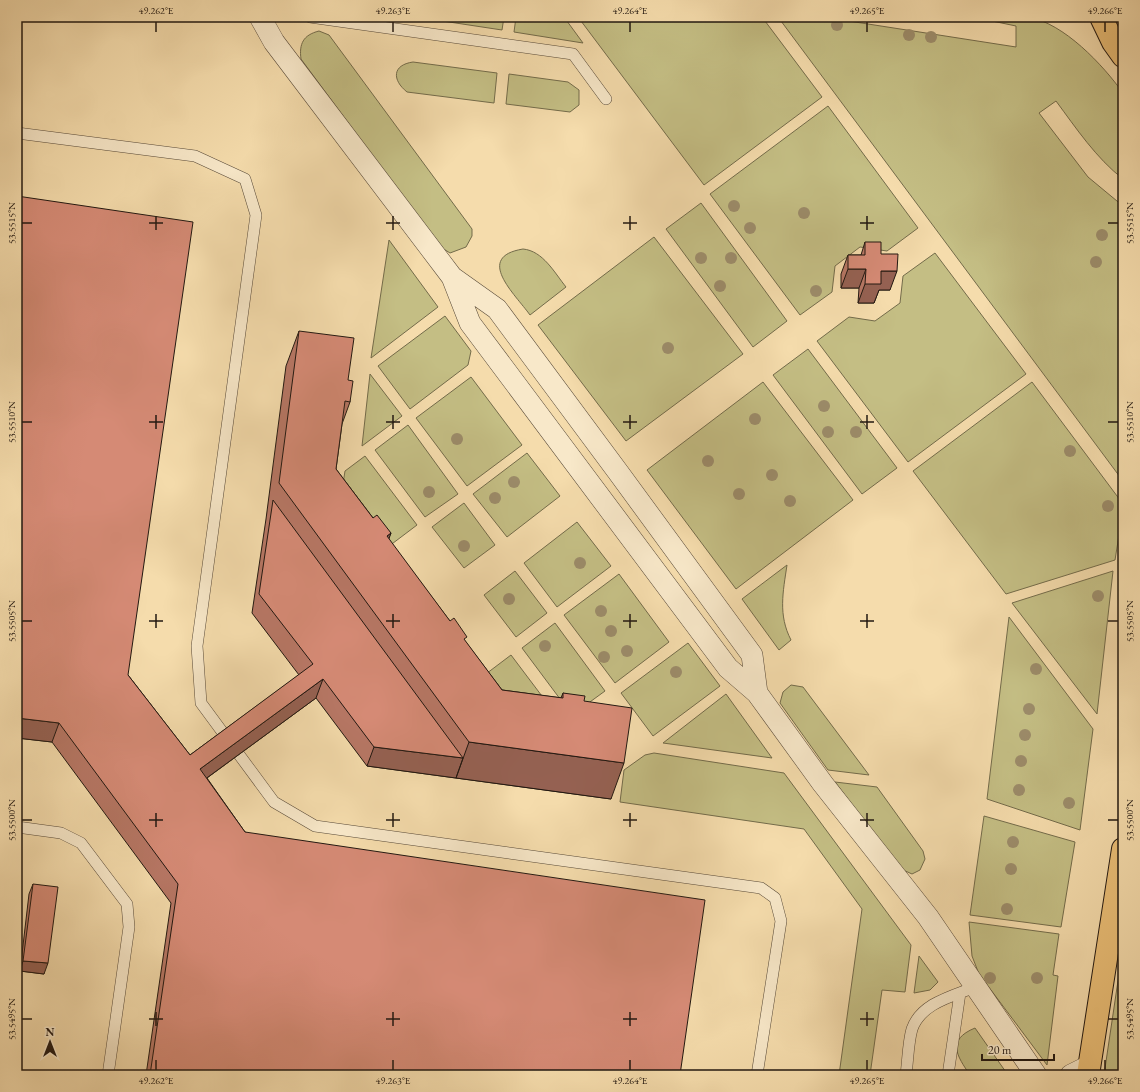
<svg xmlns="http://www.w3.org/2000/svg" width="1140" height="1092" font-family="'EB Garamond',serif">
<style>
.grass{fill:#c4be84;stroke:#736b4a}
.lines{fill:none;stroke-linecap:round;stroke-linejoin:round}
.lane-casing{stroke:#574938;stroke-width:12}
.street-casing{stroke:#574938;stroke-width:22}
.primary-casing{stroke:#221811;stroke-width:24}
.lane{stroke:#f8e8c9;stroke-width:11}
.street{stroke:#f8e8c9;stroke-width:21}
.primary{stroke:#eabe76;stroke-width:22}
.tree{fill:#9c8c6a}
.wall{fill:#b77765;stroke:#221811}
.shaded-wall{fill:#956152;stroke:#221811}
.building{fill:#d58a75;stroke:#221811}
.ticks{fill:none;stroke:#221811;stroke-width:1.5}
.neatline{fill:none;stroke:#221811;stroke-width:1.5}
.ticks-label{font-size:10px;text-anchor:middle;fill:#221811}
</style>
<rect width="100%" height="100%" fill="#f5dcac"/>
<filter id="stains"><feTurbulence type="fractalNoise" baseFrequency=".005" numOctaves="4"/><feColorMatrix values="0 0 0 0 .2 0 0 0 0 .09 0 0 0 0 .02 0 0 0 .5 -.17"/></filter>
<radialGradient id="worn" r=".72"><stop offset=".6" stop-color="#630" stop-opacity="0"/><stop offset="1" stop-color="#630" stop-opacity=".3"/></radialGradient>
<path class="grass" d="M416,17H504L502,30Z
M516,17H564L583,43L514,32Z
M578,17H762L822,97L704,185Z
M778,17H823L1016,47V26L973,17C991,17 1011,14 1028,17C1064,23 1103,65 1123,93V179C1096,158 1076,128 1056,101L1039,113L1088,177L1123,206V481Z
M319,31L329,35L472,229V236L466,247L450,253L439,246L301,59C299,44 303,35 319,31Z
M413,62L497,73L494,103L407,92C392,80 392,65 413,62Z
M509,74L568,82L579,90V105L570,112L506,104Z
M828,106L918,228L887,251L860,247L835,266L832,292L800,315L710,194Z
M701,203L787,321L753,347L666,229Z
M654,237L743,354L626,441L538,325Z
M389,240L438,307L371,358Z
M523,249C543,251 554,272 566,287L530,315C515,294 474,257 523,249Z
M935,253L1026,374L908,462L817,341L849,317L875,321L900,303L903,276Z
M445,316L471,351L468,365L410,409L378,366Z
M808,349L897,468L862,494L773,375Z
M370,374L402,416L362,446Z
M471,377L522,445L467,486L416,418Z
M763,382L853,500L736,589L647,470Z
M1032,382L1123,504V510L1115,560L1006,594L913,471Z
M408,425L458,494L425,517L375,450Z
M527,453L560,496L507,537L473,494Z
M365,456L417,525L372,559L338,515L345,471Z
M464,503L495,545L464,568L432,527Z
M577,522L611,566L557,607L524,563Z
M787,565C783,592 778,615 791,640L779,650L742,599Z
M515,571L547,613L516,637L484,595Z
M1113,571L1097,714L1012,603Z
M619,574L669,642L615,683L564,615Z
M1009,617L1093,729L1080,830L987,799Z
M555,623L605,691L572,715L522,648Z
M688,643L720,686L653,736L621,693Z
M511,655L563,724L466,689Z
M791,685L803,687L869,775L828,770L780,703L783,692Z
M726,694L772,758L663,743Z
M654,753L784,773L911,945L905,992L882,990L870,1075H839L862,909L804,829L620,802L624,770L645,755Z
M835,782L877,787L923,851L925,859L920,870L912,874L901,869Z
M984,816L1075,842L1061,927L970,915Z
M969,922L1059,934L1053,975L1058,976L1047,1065L979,974L972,956Z
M1123,947V1041L1118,1075H1104Z
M919,956L938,982L930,990L914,993Z
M975,1028L1008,1075H970C957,1056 946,1040 975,1028Z"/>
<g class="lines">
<g class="lane-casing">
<path id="lane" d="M310,17L573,54L606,99
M17,133L195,156L245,179L256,215L197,646L201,703L274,802L315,826L761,888L775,898L781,921L757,1075
M17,827L61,833L81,843L127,904L129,927L108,1075
M906,1075C908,1060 908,1043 912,1029C921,1003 953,996 975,987
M948,1075L960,993"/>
</g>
<g class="street-casing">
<path id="street" d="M260,17L274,42L452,277L470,323L728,668L757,693L823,784L928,917L1036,1075
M452,277L497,309L618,472L752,655L757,693
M1071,1075L1089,1066"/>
</g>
<g class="primary-casing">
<path id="primary" d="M1101,17L1113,42L1123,56
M1088,1075L1123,849"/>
</g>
<use href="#lane" class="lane"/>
<use href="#street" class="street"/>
<use href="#primary" class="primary"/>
</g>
<g class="tree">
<circle cx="837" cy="25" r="6"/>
<circle cx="909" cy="35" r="6"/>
<circle cx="931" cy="37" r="6"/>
<circle cx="734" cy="206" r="6"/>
<circle cx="804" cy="213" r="6"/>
<circle cx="750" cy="228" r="6"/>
<circle cx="1102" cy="235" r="6"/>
<circle cx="701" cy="258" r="6"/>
<circle cx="731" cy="258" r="6"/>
<circle cx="1096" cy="262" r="6"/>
<circle cx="720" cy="286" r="6"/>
<circle cx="816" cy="291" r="6"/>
<circle cx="668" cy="348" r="6"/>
<circle cx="824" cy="406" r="6"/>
<circle cx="755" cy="419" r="6"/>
<circle cx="828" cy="432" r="6"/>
<circle cx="856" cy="432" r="6"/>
<circle cx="457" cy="439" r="6"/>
<circle cx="1070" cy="451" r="6"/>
<circle cx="708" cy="461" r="6"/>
<circle cx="772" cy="475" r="6"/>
<circle cx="514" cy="482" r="6"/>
<circle cx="429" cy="492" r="6"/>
<circle cx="739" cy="494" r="6"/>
<circle cx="495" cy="498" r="6"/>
<circle cx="790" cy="501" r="6"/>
<circle cx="1108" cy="506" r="6"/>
<circle cx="464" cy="546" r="6"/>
<circle cx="580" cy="563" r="6"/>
<circle cx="1098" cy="596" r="6"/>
<circle cx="509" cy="599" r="6"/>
<circle cx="601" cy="611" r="6"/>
<circle cx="611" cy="631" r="6"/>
<circle cx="545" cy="646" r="6"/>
<circle cx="627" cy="651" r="6"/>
<circle cx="604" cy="657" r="6"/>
<circle cx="1036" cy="669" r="6"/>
<circle cx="676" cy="672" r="6"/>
<circle cx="1029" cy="709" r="6"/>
<circle cx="1025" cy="735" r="6"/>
<circle cx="1021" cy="761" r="6"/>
<circle cx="1019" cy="790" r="6"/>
<circle cx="1069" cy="803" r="6"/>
<circle cx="1013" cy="842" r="6"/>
<circle cx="1011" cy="869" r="6"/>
<circle cx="1007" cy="909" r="6"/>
<circle cx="990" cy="978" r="6"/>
<circle cx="1037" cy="978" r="6"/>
</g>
<path class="wall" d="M865,242L890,290H879L874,303H858L859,288H841V274L848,255H861Z
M299,331L348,380L350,402L342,424L336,469L373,518L391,533L388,539L502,690L561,698L563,693L584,701L611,799L367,766L316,698L207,778L245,832L680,1075H146L171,903L52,742L17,738L128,675L190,755L299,675L252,613L266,519L286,366Z
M33,884L44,974L20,971L29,894Z"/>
<path class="shaded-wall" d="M848,269H866L859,288H841Z
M881,271H897L890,290H879L874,303H858L865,284Z
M391,533L378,569L387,536Z
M323,679L316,698L193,788L200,769Z
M17,718L59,723L52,742L17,738Z
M469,742L624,763L611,799L456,778Z
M374,747L463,758L456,778L367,766Z
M23,961L48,963L44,974L20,971Z"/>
<path class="building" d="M17,196L193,222L128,675L190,755L313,664L259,594L273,500L463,758L374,747L323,679L200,769L245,832L705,900L680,1075H150L178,884L59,723L17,718Z
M865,242H881V254H898L897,271H881V284H865L866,269H848V255H865Z
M299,331L354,338L348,380L353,381L350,402L345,401L336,469L373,518L377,515L391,533L387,536L450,621L454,618L467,637L464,639L502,690L563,698V693L585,696L584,701L632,708L624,763L469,742L279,483Z
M33,884L58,887L48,963L23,961Z"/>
<path class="ticks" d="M156,22V32M393,22V32M630,22V32M867,22V32M1105,22V32M156,216V230M393,216V230M630,216V230M867,216V230M22,223H32M149,223H163M386,223H400M623,223H637M860,223H874M1108,223H1118M156,415V429M393,415V429M630,415V429M867,415V429M22,422H32M149,422H163M386,422H400M623,422H637M860,422H874M1108,422H1118M156,614V628M393,614V628M630,614V628M867,614V628M22,621H32M149,621H163M386,621H400M623,621H637M860,621H874M1108,621H1118M156,813V827M393,813V827M630,813V827M867,813V827M22,820H32M149,820H163M386,820H400M623,820H637M860,820H874M1108,820H1118M156,1012V1026M393,1012V1026M630,1012V1026M867,1012V1026M22,1019H32M149,1019H163M386,1019H400M623,1019H637M860,1019H874M1108,1019H1118M156,1060V1070M393,1060V1070M630,1060V1070M867,1060V1070M1105,1060V1070"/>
<rect width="1140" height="1092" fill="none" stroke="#f5dcac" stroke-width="44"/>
<g transform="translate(50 1042)" stroke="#f8e8c9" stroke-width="3" paint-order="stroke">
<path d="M0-3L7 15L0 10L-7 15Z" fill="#221811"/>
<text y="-6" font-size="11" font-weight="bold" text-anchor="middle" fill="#221811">N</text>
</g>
<path d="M982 1054v6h72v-6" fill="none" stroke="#221811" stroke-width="2"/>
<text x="988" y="1054" font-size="12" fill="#221811" stroke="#f8e8c9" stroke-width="3" paint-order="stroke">20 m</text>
<rect x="22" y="22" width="1096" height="1048" class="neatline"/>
<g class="ticks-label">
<text x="156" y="14">49.262°E</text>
<text x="393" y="14">49.263°E</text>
<text x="630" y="14">49.264°E</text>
<text x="867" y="14">49.265°E</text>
<text x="1105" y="14">49.266°E</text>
<text transform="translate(11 223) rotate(-90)" y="4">53.5515°N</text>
<text transform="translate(1129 223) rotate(-90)" y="4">53.5515°N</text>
<text transform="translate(11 422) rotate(-90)" y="4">53.5510°N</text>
<text transform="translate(1129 422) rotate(-90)" y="4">53.5510°N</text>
<text transform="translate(11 621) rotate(-90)" y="4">53.5505°N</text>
<text transform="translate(1129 621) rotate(-90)" y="4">53.5505°N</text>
<text transform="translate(11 820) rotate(-90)" y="4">53.5500°N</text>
<text transform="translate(1129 820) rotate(-90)" y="4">53.5500°N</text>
<text transform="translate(11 1019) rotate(-90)" y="4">53.5495°N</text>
<text transform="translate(1129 1019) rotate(-90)" y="4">53.5495°N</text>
<text x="156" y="1084">49.262°E</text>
<text x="393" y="1084">49.263°E</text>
<text x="630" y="1084">49.264°E</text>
<text x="867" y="1084">49.265°E</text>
<text x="1105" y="1084">49.266°E</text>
</g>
<rect width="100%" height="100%" filter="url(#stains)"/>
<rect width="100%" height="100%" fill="url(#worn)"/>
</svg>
